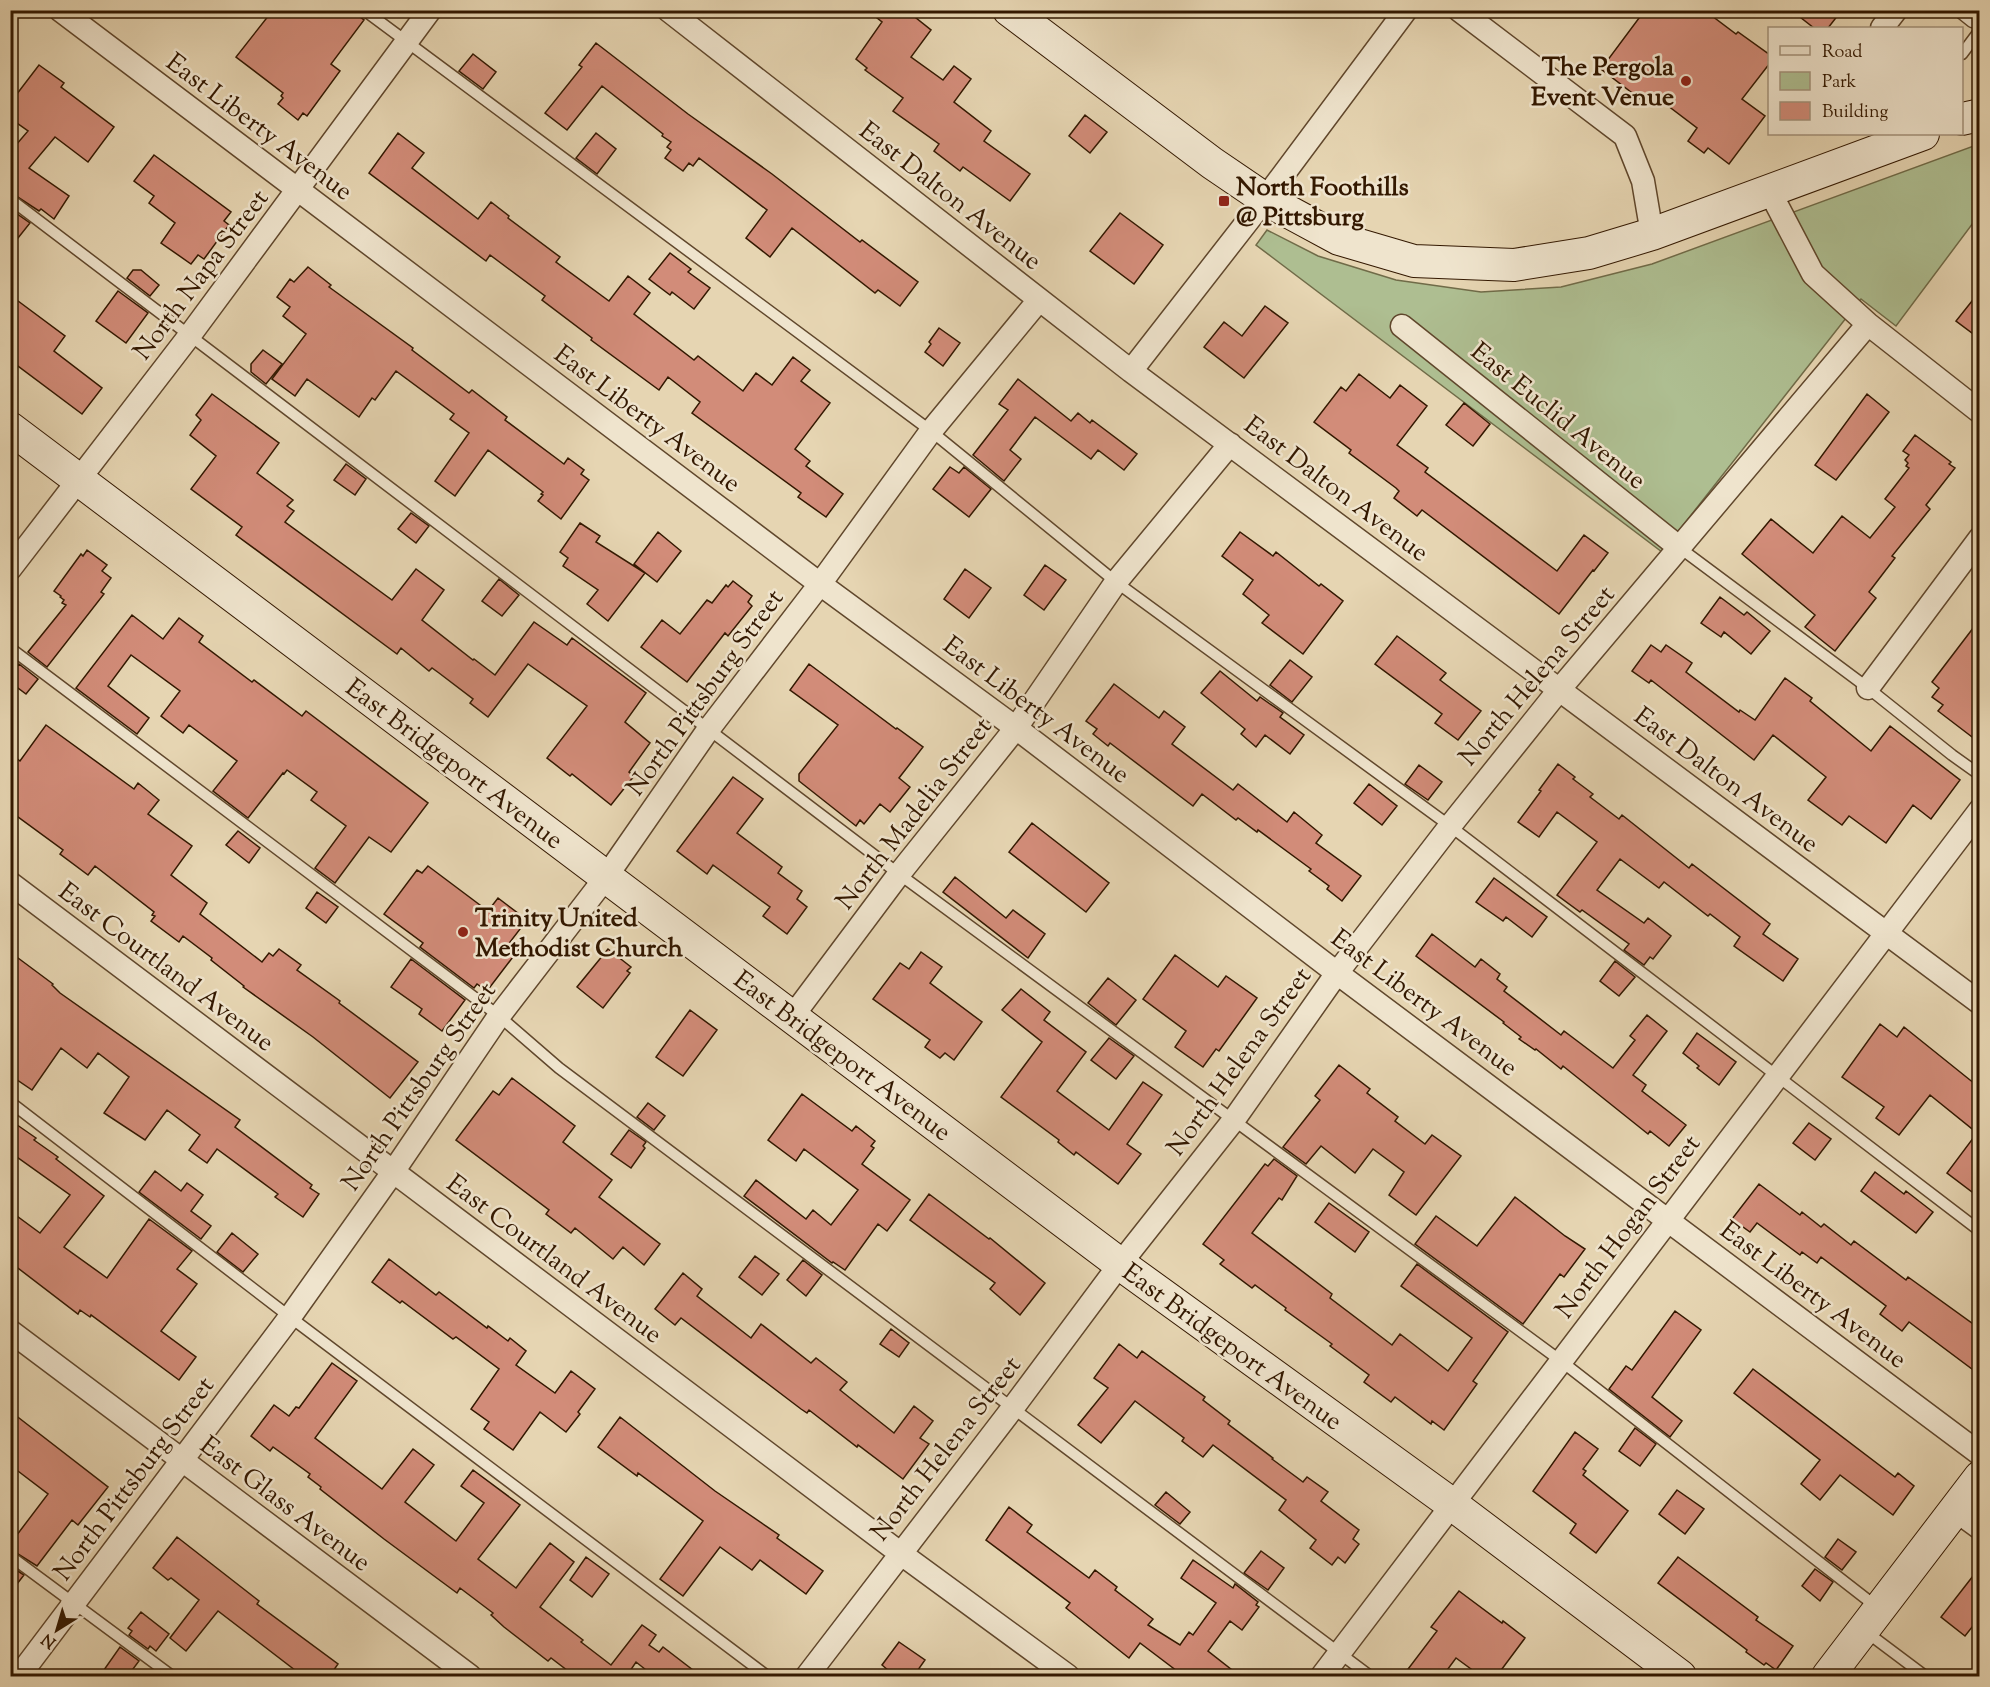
<svg xmlns="http://www.w3.org/2000/svg" width="1990" height="1687" font-family="'Sorts Mill Goudy',serif">
<style>
.green{fill:#aebe91;stroke:#706b48;stroke-width:1.5}
.building{fill:#d28c79;stroke:#331800;stroke-width:1.5}
.lines{fill:none;stroke-linecap:round;stroke-linejoin:round}
.lane-casing{stroke:#60472c;stroke-width:13}
.street-casing{stroke:#60472c;stroke-width:25}
.secondary-casing{stroke:#331800;stroke-width:34}
.lane{stroke:#efe4cd;stroke-width:10}
.street{stroke:#efe4cd;stroke-width:22}
.secondary{stroke:#efe4cd;stroke-width:32}
.poi-dot{fill:#8f2418;stroke:#efe4cd;stroke-width:2}
.labels{text-anchor:middle;stroke-width:5;stroke-linejoin:round;paint-order:stroke}
.poi-label{font-size:26px;font-weight:bold;fill:#331800;stroke:#efe4cd;text-anchor:start}
.street-label{font-size:26px;fill:#331800;stroke:#efe4cd}
</style>
<rect width="100%" height="100%" fill="#e6d5b2"/>
<filter id="stains"><feTurbulence type="fractalNoise" baseFrequency=".00333" numOctaves="4"/><feColorMatrix values="0 0 0 0 .2 0 0 0 0 .09 0 0 0 0 .02 0 0 0 .5 -.17"/></filter>
<radialGradient id="worn" r=".72"><stop offset=".6" stop-color="#630" stop-opacity="0"/><stop offset="1" stop-color="#630" stop-opacity=".3"/></radialGradient>
<path class="green" d="M1979,144V215L1896,326L1861,299L1662,552L1256,245L1267,230L1318,256L1396,280L1481,292L1561,287L1652,264Z"/>
<path class="building" d="M273,10H351L364,20L331,64L340,71L307,116L303,113L298,120L278,104L283,98L281,96L283,93L236,57Z
M867,10H906L931,30L911,57L943,80L954,66L971,79L954,102L991,131L984,141L1030,174L1010,201L963,167L960,171L934,151L939,144L893,111L903,98L865,70L867,68L856,59L882,22Z
M1645,10H1704L1736,34L1738,32L1770,55V63L1742,99L1765,116L1729,164L1708,148L1704,153L1688,141L1697,128L1651,93L1644,102L1601,69Z
M1791,10H1842L1828,28H1814Z
M596,43L688,114L772,174L860,242L862,240L918,282L900,306L878,290L875,293L792,228L770,257L746,238L767,210L699,158L693,166L689,163L683,171L665,158L671,150L667,147L671,142L662,136L663,134L602,86L567,130L545,113L582,67L579,65Z
M473,54L496,72L483,89L459,71Z
M39,65L64,83L61,87L114,127L88,162L55,137L29,168L69,196L54,219L41,209L39,211L10,192V152L28,131L10,118V103Z
M1085,115L1107,132L1090,153L1069,136Z
M398,133L424,153L412,168L478,219L491,202L509,216L508,218L560,257L556,262L609,301L628,276L650,293L634,314L694,360L698,356L743,391L756,373L772,385L793,357L810,370L801,381L830,403L795,449L810,461L806,466L843,494L826,517L798,497L801,493L692,413L700,402L668,377L659,390L591,340L592,338L542,300L545,296L490,255L486,261L369,173Z
M596,133L616,149L597,174L576,158Z
M154,155L231,212L224,221L229,225L204,259L198,255L191,264L161,243L175,223L149,203L154,196L134,181Z
M10,209L30,223L10,248Z
M1120,213L1163,245L1134,284L1090,251Z
M670,253L691,269L688,272L710,288L694,309L672,292L670,295L649,279Z
M308,267L331,285L329,287L413,348L412,350L469,393L472,390L507,417L505,420L564,464L568,458L584,470L581,474L589,480L561,519L538,501L543,495L541,494L543,492L488,450L455,496L435,481L469,433L450,419L454,414L396,371L375,400L372,398L359,417L307,379L295,396L272,379L306,334L283,316L290,307L277,297L290,279L294,282Z
M133,270H141L159,285L150,296L127,278Z
M118,291L148,313L126,343L96,321Z
M1980,291V339L1956,321Z
M10,295L65,336L54,351L102,388L82,414L10,360Z
M1265,306L1288,323L1244,378L1204,347L1224,322L1242,336Z
M939,328L960,343L943,366L925,352L931,344L929,342Z
M263,350L282,364L266,384L251,372V364Z
M1359,374L1390,398L1400,385L1427,406L1397,445L1428,468L1425,472L1557,571L1584,535L1608,553L1594,571L1593,570L1559,614L1422,510L1417,516L1394,498L1399,491L1396,488L1349,453L1351,450L1314,422L1341,387L1346,391Z
M1018,379L1071,421L1078,413L1090,423L1092,420L1137,454L1124,470L1098,450L1091,459L1035,417L1010,450L1021,459L1004,481L973,455L1008,410L999,404Z
M212,394L279,443L257,473L293,500L287,506L294,511L285,522L392,600L416,569L444,590L422,620L473,660L474,659L495,675L534,622L567,645L572,638L646,693L625,722L650,743L629,772L634,776L611,805L572,774L570,776L547,758L587,706L528,664L488,717L470,703L473,699L439,673L432,668L429,671L401,648L397,654L236,535L242,527L191,489L216,456L190,435L201,420L196,415Z
M1867,394L1889,412L1836,480L1815,465Z
M1464,403L1490,424L1473,446L1446,425Z
M1915,435L1951,462L1949,464L1955,468L1926,505L1930,509L1892,556L1895,558L1869,592L1876,598L1835,651L1805,627L1815,615L1742,554L1771,519L1813,553L1842,516L1870,538L1895,507L1885,499L1909,468L1906,466L1908,463L1905,460L1909,455L1903,451Z
M346,464L366,479L355,495L334,480Z
M950,467L959,473L964,467L991,489L969,517L933,489Z
M411,513L429,526L416,543L398,529Z
M580,523L600,536L596,542L645,573L608,621L587,604L598,590L563,566L568,558L560,552Z
M658,532L681,551L657,582L634,564Z
M1240,532L1273,556L1276,552L1319,586L1321,584L1343,601L1303,654L1262,623L1269,615L1243,594L1253,580L1222,556Z
M87,550L107,565L102,571L111,578L101,592L104,594L47,667L28,652L66,605L62,603L64,600L60,597L61,596L54,591L81,554L83,556Z
M1045,565L1066,580L1044,610L1024,595Z
M965,569L991,588L969,618L944,599Z
M499,579L519,595L502,616L482,601Z
M733,581L752,596L748,602L752,606L728,636L725,633L687,682L641,647L662,620L680,634L707,600L712,603L726,585L728,587Z
M1720,597L1744,615L1747,612L1770,631L1751,654L1724,632L1721,637L1701,623Z
M132,615L163,639L179,618L203,636L199,642L252,682L254,680L302,716L306,711L428,803L391,852L369,837L335,883L315,868L346,826L311,800L317,792L287,770L284,774L283,773L248,818L213,791L237,761L189,725L183,733L161,716L180,691L131,655L108,686L149,718L137,734L76,688Z
M1980,619V743L1938,711L1943,705L1932,697L1939,688L1932,682Z
M1397,636L1446,673L1440,680L1481,711L1458,740L1435,723L1442,714L1375,664Z
M1651,645L1661,652L1666,645L1692,663L1686,672L1739,712L1740,710L1755,720L1785,678L1812,698L1810,701L1871,751L1890,726L1960,780L1931,819L1913,805L1886,843L1849,816L1842,825L1808,800L1826,777L1773,735L1754,760L1651,680L1649,683L1632,671Z
M1290,660L1312,677L1292,702L1270,685Z
M19,664L38,679L26,694L10,682V675Z
M809,664L896,729L897,728L923,747L899,778L910,787L890,812L880,804L864,824L860,820L856,826L799,781V774L838,725L790,690Z
M1220,671L1257,701L1260,697L1283,713L1280,717L1304,735L1290,754L1265,735L1256,747L1241,734L1245,729L1201,693Z
M1114,684L1159,718L1164,711L1185,727L1172,744L1233,790L1238,784L1287,822L1294,812L1322,835L1316,843L1361,876L1342,901L1327,889L1329,886L1309,871L1311,869L1258,830L1257,832L1238,818L1236,820L1202,794L1193,806L1110,743L1108,746L1093,734L1097,729L1086,721Z
M46,725L134,789L138,783L159,800L148,814L192,846L171,875L207,903L200,914L262,962L269,953L273,956L279,949L301,965L297,970L340,1001L339,1003L418,1062L390,1098L313,1037L243,987L244,986L211,960L212,958L183,936L179,942L151,921L155,916L152,915L154,912L95,866L88,875L60,854L63,850L10,811V753L20,761Z
M1558,764L1575,777L1573,779L1593,794L1590,797L1619,819L1622,815L1689,868L1692,864L1770,924L1763,934L1798,959L1783,981L1734,946L1740,937L1710,914L1708,916L1664,882L1659,888L1620,859L1597,890L1644,923L1648,918L1671,936L1653,959L1650,957L1644,965L1624,950L1629,944L1582,910L1580,912L1557,895L1597,842L1557,812L1539,837L1518,822L1541,791L1539,790Z
M1419,765L1442,782L1428,800L1405,784Z
M733,777L763,799L737,833L782,867L778,873L802,891L797,899L807,907L787,934L763,916L770,907L713,865L707,874L677,851Z
M1369,784L1397,806L1382,825L1354,803Z
M1032,823L1109,883L1086,912L1009,852Z
M238,831L260,848L249,863L226,845Z
M428,866L488,911L498,898L527,920L510,942L519,949L487,991L477,984L474,988L420,947L423,943L384,914L417,870L422,873Z
M955,877L1006,918L1013,910L1045,934L1028,958L943,892Z
M1494,878L1547,917L1532,937L1506,917L1503,921L1476,902Z
M317,892L338,907L326,923L306,908Z
M1432,934L1475,967L1481,959L1500,974L1497,979L1507,987L1504,991L1561,1035L1564,1031L1613,1068L1635,1040L1630,1036L1647,1015L1667,1031L1633,1075L1646,1085L1642,1091L1686,1125L1669,1146L1650,1131L1648,1134L1563,1066L1561,1069L1536,1049L1535,1050L1519,1039L1521,1037L1503,1023L1504,1022L1416,956Z
M608,949L631,967L627,971L630,973L603,1008L577,987Z
M10,952L53,984L52,985L60,993L240,1120L235,1127L312,1185L310,1188L319,1194L303,1217L275,1197L278,1194L217,1149L207,1163L189,1150L200,1135L167,1110L145,1140L104,1113L129,1077L98,1053L87,1068L61,1048L32,1090L10,1075Z
M921,952L942,967L930,983L982,1022L954,1060L945,1053L940,1058L925,1047L930,1040L873,999L900,963L909,969Z
M1175,955L1218,987L1226,976L1257,998L1219,1051L1216,1049L1203,1067L1175,1047L1186,1031L1143,999Z
M411,959L465,1000L442,1031L419,1014L422,1009L391,987Z
M1615,961L1635,977L1619,996L1600,981Z
M1108,978L1136,1000L1116,1025L1088,1003Z
M1021,989L1050,1012L1044,1020L1086,1052L1057,1091L1109,1130L1143,1082L1162,1095L1127,1144L1141,1154L1118,1184L1076,1152L1074,1155L1058,1142L1059,1140L1001,1097L1042,1042L1002,1010Z
M690,1010L717,1030L683,1076L656,1057Z
M1880,1024L1897,1037L1904,1027L1980,1088V1198L1947,1173L1977,1133L1930,1095L1899,1135L1876,1118L1884,1107L1842,1077Z
M1697,1033L1736,1062L1719,1085L1697,1068L1699,1066L1683,1053Z
M1109,1038L1134,1056L1116,1079L1091,1060Z
M1339,1065L1370,1089L1367,1093L1398,1117L1395,1121L1425,1144L1432,1135L1461,1156L1416,1215L1389,1195L1404,1172L1373,1149L1355,1173L1321,1146L1306,1164L1283,1147L1320,1100L1315,1096Z
M512,1078L575,1126L563,1142L612,1180L599,1197L660,1244L644,1265L623,1247L613,1259L575,1228L571,1233L546,1214L549,1210L456,1140L493,1091L499,1095Z
M802,1094L852,1131L856,1126L875,1141L871,1146L874,1148L862,1164L910,1200L887,1231L878,1224L845,1270L833,1262L832,1263L744,1196L756,1180L806,1219L813,1210L831,1225L858,1190L804,1149L796,1161L768,1140Z
M648,1103L665,1116L654,1130L637,1117Z
M10,1120L36,1138L34,1140L58,1157L56,1159L104,1196L64,1247L107,1278L149,1219L192,1251L177,1269L197,1284L161,1331L196,1357L179,1380L91,1315L90,1317L80,1310L78,1314L10,1262V1211L40,1233L70,1195L10,1152Z
M1809,1123L1831,1139L1815,1160L1793,1143Z
M629,1130L646,1142L643,1146L645,1148L631,1168L611,1154Z
M1274,1159L1297,1176L1282,1200L1279,1198L1252,1233L1332,1294L1330,1298L1392,1345L1400,1334L1448,1371L1472,1338L1401,1286L1417,1264L1508,1332L1473,1381L1477,1384L1444,1430L1432,1421L1431,1424L1395,1397L1391,1402L1364,1382L1369,1375L1330,1346L1332,1344L1285,1310L1286,1308L1255,1285L1252,1288L1220,1264L1224,1260L1203,1244L1265,1164L1268,1166Z
M155,1171L181,1191L187,1183L203,1195L191,1211L211,1226L201,1239L139,1192Z
M1875,1172L1904,1194L1906,1191L1933,1212L1916,1233L1861,1191Z
M1759,1184L1800,1215L1802,1212L1821,1227L1824,1224L1851,1245L1854,1241L1906,1280L1908,1277L1980,1329V1375L1909,1322L1902,1331L1880,1314L1886,1306L1821,1257L1817,1263L1802,1252L1800,1255L1757,1223L1750,1232L1732,1219Z
M929,1194L989,1239L990,1238L1045,1283L1020,1315L990,1289L995,1283L910,1220Z
M1515,1197L1565,1236L1585,1249L1564,1277L1560,1274L1523,1324L1415,1244L1436,1216L1477,1246Z
M1329,1203L1369,1232L1355,1252L1315,1222Z
M232,1233L258,1254L243,1272L217,1252Z
M755,1256L779,1274L762,1295L739,1277Z
M389,1259L436,1295L439,1292L487,1328L488,1326L508,1341L510,1338L526,1351L516,1365L555,1393L571,1371L595,1389L578,1412L580,1414L566,1432L540,1412L513,1450L484,1429L489,1422L471,1409L499,1369L456,1337L453,1339L402,1301L400,1303L372,1282Z
M803,1260L822,1275L806,1296L787,1280Z
M683,1273L702,1289L697,1296L751,1338L761,1324L811,1363L816,1358L847,1382L840,1390L894,1433L914,1406L933,1421L920,1438L929,1444L903,1479L858,1445L857,1447L809,1410L807,1413L801,1409L681,1318L675,1325L655,1309Z
M1675,1311L1701,1330L1652,1397L1682,1421L1670,1437L1609,1389L1626,1366L1632,1370Z
M891,1329L909,1343L899,1357L880,1344Z
M1119,1344L1137,1358L1142,1351L1205,1397L1203,1400L1230,1421L1228,1424L1273,1458L1272,1459L1303,1482L1307,1477L1328,1492L1321,1501L1359,1530L1353,1539L1359,1544L1345,1563L1338,1557L1332,1565L1310,1548L1316,1540L1279,1510L1286,1500L1213,1445L1203,1457L1182,1441L1184,1438L1135,1401L1101,1443L1078,1425L1108,1388L1094,1378Z
M332,1363L357,1381L315,1438L382,1489L413,1449L434,1465L405,1502L456,1541L484,1503L461,1486L473,1470L520,1505L478,1559L516,1588L550,1543L574,1562L540,1607L583,1640L581,1642L611,1665L642,1625L656,1635L649,1645L659,1652L663,1647L702,1677H655L636,1662L626,1677H576L551,1658L548,1661L504,1627L491,1615L493,1613L460,1588L457,1593L384,1539L320,1489L321,1487L308,1477L310,1474L273,1447L270,1451L251,1436L274,1405L289,1416L296,1407L299,1408Z
M1753,1369L1895,1477L1898,1473L1914,1486L1893,1515L1840,1475L1820,1500L1801,1484L1820,1460L1734,1393Z
M10,1411L108,1487L78,1525L72,1520L37,1566L10,1549V1544L48,1494L10,1465Z
M620,1417L715,1491L779,1535L777,1538L823,1571L806,1594L760,1560L752,1570L720,1547L683,1596L660,1579L703,1521L638,1473L637,1476L598,1447Z
M1635,1428L1656,1444L1640,1466L1619,1451Z
M1575,1432L1598,1449L1583,1469L1586,1471L1583,1475L1628,1511L1596,1553L1570,1533L1576,1524L1533,1491Z
M1677,1490L1704,1509L1685,1534L1659,1514Z
M1166,1492L1190,1512L1180,1524L1155,1505Z
M1009,1507L1032,1525L1027,1532L1089,1578L1095,1570L1117,1587L1115,1590L1153,1619L1148,1625L1180,1645L1189,1632L1193,1635L1216,1603L1181,1578L1193,1560L1233,1588L1235,1584L1258,1602L1256,1605L1259,1607L1242,1630L1230,1621L1208,1651L1241,1677H1185L1140,1643L1129,1658L1066,1608L1070,1603L986,1540Z
M177,1537L259,1601L257,1604L338,1664L329,1677H304L218,1611L186,1651L170,1638L199,1600L171,1578L168,1580L153,1568Z
M1838,1539L1856,1552L1842,1570L1825,1557Z
M1261,1551L1284,1568L1268,1590L1244,1573Z
M586,1557L609,1574L592,1597L570,1580Z
M1678,1557L1758,1617L1756,1620L1793,1646L1776,1670L1766,1663L1764,1665L1746,1652L1747,1650L1658,1583Z
M10,1566L24,1575L10,1593Z
M1980,1567V1617L1965,1636L1941,1617Z
M1815,1569L1833,1582L1820,1601L1802,1586Z
M1459,1591L1502,1623L1503,1621L1525,1638L1496,1677H1482L1456,1658L1442,1677H1402L1437,1631L1431,1627Z
M141,1612L169,1634L156,1651L150,1646L148,1649L129,1635L132,1631L128,1628Z
M899,1642L925,1660L913,1677H896L882,1665Z
M120,1647L139,1661L127,1677H99Z"/>
<g class="lines">
<g class="lane-casing">
<path id="lane" d="M364,10L931,431L1116,582L1450,826L1980,1231
M1957,10L1972,22L1980,12
M1962,54L1980,30
M10,199L899,874L1561,1361L1878,1608
M1680,548L1868,688L1952,755L1980,775
M10,648L499,1016L559,1068L1370,1676
M10,1102L290,1317L767,1676
M10,1556L172,1676
M1865,1631L1925,1676"/>
</g>
<g class="street-casing">
<path id="street" d="M60,10L820,584L1016,728L1337,973L1980,1454
M668,10L1131,371L1980,1003
M1459,10L1625,136L1643,181L1652,234
M1882,28L1896,10
M1769,190L1813,274L1868,324L1980,412
M1402,326L1680,548
M1131,371L1265,199L1406,10
M10,569L190,335L430,10
M1868,688L1980,538
M10,883L900,1553L1068,1676
M792,1017L899,874L1016,728L1116,582L1230,444
M10,1331L470,1676
M1955,1510L1980,1528
M19,1676L290,1317L393,1172L499,1016L606,877L708,730L820,584L931,431L1039,300
M807,1676L1012,1409L1120,1264L1233,1121L1337,973L1450,826L1559,690L1868,324
M1322,1676L1980,810"/>
</g>
<g class="secondary-casing">
<path id="secondary" d="M1009,10L1212,163L1265,199L1339,239L1414,261L1514,265L1589,253L1652,234L1923,134
M1962,119L1980,115
M10,428L1120,1264L1453,1505L1680,1676
M1828,1676L1980,1477"/>
</g>
<use href="#lane" class="lane"/>
<use href="#street" class="street"/>
<use href="#secondary" class="secondary"/>
</g>
<g class="poi-dot">
<circle cx="1686" cy="81" r="6"/>
<rect x="1218" y="195" width="12" height="12" rx="3"/>
<circle cx="463" cy="932" r="6"/>
</g>
<g class="labels">
<g class="poi-label">
<text x="1674" y="75" text-anchor="end">The Pergola<tspan x="1674" dy="30">Event Venue</tspan></text>
<text x="1236" y="195">North Foothills<tspan x="1236" dy="30">@ Pittsburg</tspan></text>
<text x="475" y="926">Trinity United<tspan x="475" dy="30">Methodist Church</tspan></text>
</g>
<g class="street-label">
<text transform="translate(260 126) rotate(37)" y="9">East Liberty Avenue</text>
<text transform="translate(951 195) rotate(38)" y="9">East Dalton Avenue</text>
<text transform="translate(200 274) rotate(-53)" y="9">North Napa Street</text>
<text transform="translate(1559 415) rotate(39)" y="9">East Euclid Avenue</text>
<text transform="translate(648 418) rotate(37)" y="9">East Liberty Avenue</text>
<text transform="translate(1337 488) rotate(37)" y="9">East Dalton Avenue</text>
<text transform="translate(1536 675) rotate(-50)" y="9">North Helena Street</text>
<text transform="translate(704 692) rotate(-54)" y="9">North Pittsburg Street</text>
<text transform="translate(1037 709) rotate(37)" y="9">East Liberty Avenue</text>
<text transform="translate(455 763) rotate(37)" y="9">East Bridgeport Avenue</text>
<text transform="translate(1727 779) rotate(37)" y="9">East Dalton Avenue</text>
<text transform="translate(913 813) rotate(-52)" y="9">North Madelia Street</text>
<text transform="translate(167 966) rotate(37)" y="9">East Courtland Avenue</text>
<text transform="translate(1425 1002) rotate(37)" y="9">East Liberty Avenue</text>
<text transform="translate(843 1055) rotate(37)" y="9">East Bridgeport Avenue</text>
<text transform="translate(1238 1061) rotate(-54)" y="9">North Helena Street</text>
<text transform="translate(418 1086) rotate(-55)" y="9">North Pittsburg Street</text>
<text transform="translate(1627 1226) rotate(-53)" y="9">North Hogan Street</text>
<text transform="translate(555 1258) rotate(37)" y="9">East Courtland Avenue</text>
<text transform="translate(1814 1294) rotate(37)" y="9">East Liberty Avenue</text>
<text transform="translate(1233 1346) rotate(36)" y="9">East Bridgeport Avenue</text>
<text transform="translate(945 1448) rotate(-52)" y="9">North Helena Street</text>
<text transform="translate(133 1478) rotate(-53)" y="9">North Pittsburg Street</text>
<text transform="translate(286 1503) rotate(37)" y="9">East Glass Avenue</text>
</g>
</g>
<rect width="1990" height="1687" fill="none" stroke="#e6d5b2" stroke-width="36"/>
<rect x="12" y="12" width="1966" height="1663" fill="none" stroke="#331800" stroke-width="3"/>
<rect x="18" y="18" width="1954" height="1651" fill="none" stroke="#331800" stroke-width="1.5"/>
<rect x="1768" y="27" width="195" height="108" fill="#efe4cd" stroke="#a4927b" stroke-width="1.5"/>
<rect x="1780" y="46" width="30" height="9" fill="#efe4cd" stroke="#a4927b" stroke-width="1.5"/>
<text x="1822" y="57" font-size="18" fill="#331800">Road</text>
<rect x="1780" y="72" width="30" height="18" fill="#aebe91" stroke="#a4927b" stroke-width="1.5"/>
<text x="1822" y="87" font-size="18" fill="#331800">Park</text>
<rect x="1780" y="102" width="30" height="18" fill="#d28c79" stroke="#a4927b" stroke-width="1.5"/>
<text x="1822" y="117" font-size="18" fill="#331800">Building</text>
<g transform="translate(57 1630) rotate(217)" stroke="#efe4cd" stroke-width="4.5" paint-order="stroke">
<path d="M0-4.5L10 22L0 15L-10 22Z" fill="#331800"/>
<text y="-9" font-size="16" font-weight="bold" text-anchor="middle" fill="#331800">N</text>
</g>
<rect width="100%" height="100%" filter="url(#stains)"/>
<rect width="100%" height="100%" fill="url(#worn)"/>
</svg>
